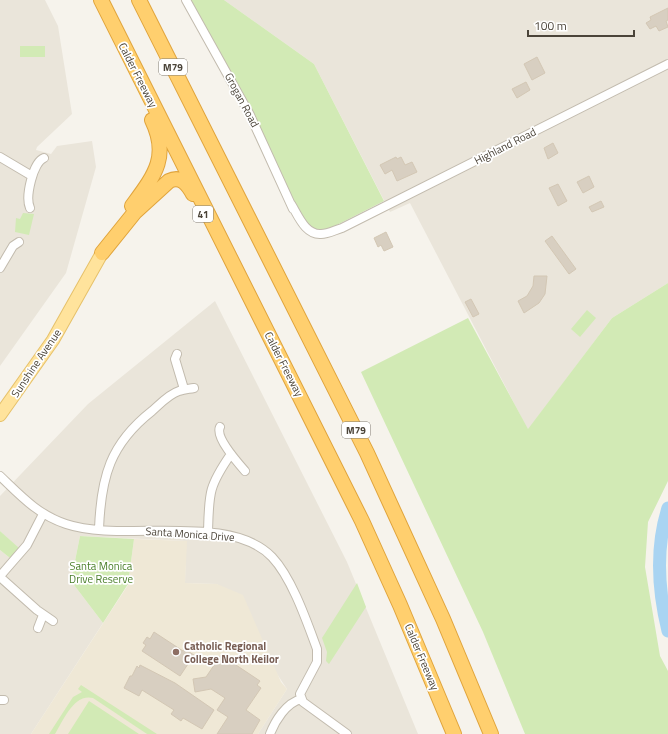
<svg xmlns="http://www.w3.org/2000/svg" width="668" height="734" font-family="'Titillium Web',sans-serif">
<style>
.residential{fill:#eae5da}
.education{fill:#efe8d6}
.green{fill:#d2eab5}
.lines{fill:none;stroke-linecap:round;stroke-linejoin:round}
.river{stroke:#a9d4f2;stroke-width:13}
.building{fill:#d8cfc1;stroke:#d3c7b4}
.minor-casing{stroke:#c2bbae;stroke-width:10}
.primary-casing{stroke:#e6c16a;stroke-width:14}
.motorway-casing{stroke:#e0a43c;stroke-width:16}
.minor{stroke:#fff;stroke-width:8}
.primary{stroke:#ffe39c;stroke-width:12}
.motorway{stroke:#ffcf6e;stroke-width:14}
.education-dot{fill:#8d6e63;stroke:#fff;stroke-width:1.5}
.labels{text-anchor:middle;stroke-width:3.5;stroke-linejoin:round;paint-order:stroke}
.shield{fill:#fff;stroke:#817c74;stroke-width:1}
.shield-label{font-size:10px;font-weight:bold;fill:#4b4439}
.street-label{font-size:11px;fill:#4b4439;stroke:#fff}
.park-label{font-size:11px;fill:#4a7f2a;stroke:#fff}
.education-label{font-size:11px;font-weight:bold;fill:#785e54;stroke:#fff;text-anchor:start}
</style>
<rect width="100%" height="100%" fill="#f6f3ec"/>
<path class="residential" d="M0,0H45L58,26L72,114L37,147L36,150L51,154L57,146L92,141L96,167L66,273L0,366Z
M224,0H668V283L612,318L528,430L410,203L390,212L314,64Z
M215,301L347,562L418,734H258L287,689L217,584L185,583L186,541L80,536L71,581L103,623L31,734H0V550L10,558L18,548L0,531V496L88,404Z"/>
<path class="education" d="M134,539L187,541L185,583L217,584L243,595L281,682L287,689L258,734H31L128,585Z"/>
<path class="green" d="M190,0H224L314,64L384,201L325,231L311,230L296,206L248,102Z
M20,46H45V57H20Z
M23,213L34,214L29,235L15,232L16,218L20,219Z
M668,283V481L648,522L645,567L660,656L668,671V734H525L483,632L361,372L468,318L528,429L612,318Z
M587,310L596,318L580,337L571,329Z
M0,531L19,548L10,558L0,550Z
M80,536L134,539L128,584L103,623L71,581Z
M357,583L366,607L329,664L326,661L327,652L322,638Z
M81,685L157,734H147L93,698C74,693 63,721 55,734H49L73,697L82,692L78,689Z
M89,701L139,734H68Z"/>
<g class="lines">
<path class="river" d="M668,508C655,549 658,590 668,631"/>
</g>
<path class="building" d="M668,8V20L666,21L668,27L659,31L656,26L650,29L646,23L651,20L650,17Z
M537,57L545,73L532,80L524,64Z
M526,82L530,90L517,98L512,89Z
M553,143L558,153L548,159L544,148Z
M396,157L397,159L401,157L405,165L412,162L417,172L397,181L392,170L385,174L380,165Z
M589,176L594,187L583,193L577,182Z
M558,184L567,201L558,206L549,188Z
M601,201L604,207L592,212L589,207Z
M386,232L393,247L384,251L381,245L378,247L374,238Z
M552,236L576,269L569,274L545,241Z
M534,276H547L545,294L539,303L524,313L518,301L527,296L533,286Z
M471,299L479,314L473,317L465,302Z
M154,632L183,651L184,649L194,655L180,676L142,651L146,645L143,643L147,637L150,639Z
M221,655L260,681L257,685L261,688L246,710L260,720L252,734H217L228,717L217,710L225,698L211,689L195,692L193,679L206,677Z
M140,665L175,683L214,710L202,729L183,718L181,721L171,714L174,710L142,690L139,696L124,688L130,676H132L137,666L139,668Z"/>
<g class="lines">
<g class="minor-casing">
<path id="minor" d="M186,0L250,115L293,209
M0,157L32,176
M291,204C298,215 305,235 321,234C328,234 335,230 342,228L668,64
M30,208C25,197 33,162 44,158
M0,268L13,246L19,242
M177,354L175,359L184,389
M220,427C215,437 238,463 245,471
M0,476C20,495 38,515 66,524C122,543 229,512 272,557C292,578 307,622 317,649V662L300,694L303,702L347,734
M99,529C101,477 110,444 152,411C160,404 169,394 179,391C184,389 189,389 194,388
M208,533C209,494 208,487 231,454
M0,576L27,545L43,514
M0,577L37,610L53,621
M38,628L43,615
M0,700H4
M270,734C275,721 286,703 301,699"/>
</g>
<g class="primary-casing">
<path id="primary" d="M0,415L53,340L102,253"/>
</g>
<g class="motorway-casing">
<path id="motorway" d="M101,0L362,521L400,605L454,734
M139,0L367,453L443,619L491,734
M132,206C154,176 170,157 152,120
M102,253L135,212L169,181C181,175 188,185 193,194"/>
</g>
<use href="#minor" class="minor"/>
<use href="#primary" class="primary"/>
<use href="#motorway" class="motorway"/>
</g>
<circle class="education-dot" cx="176" cy="652" r="4"/>
<g class="labels">
<g class="shield">
<rect x="159" y="59" width="28" height="16" rx="3"/>
<rect x="193" y="206" width="20" height="16" rx="3"/>
<rect x="342" y="422" width="28" height="16" rx="3"/>
</g>
<g class="shield-label">
<text x="173" y="71">M79</text>
<text x="203" y="218">41</text>
<text x="356" y="434">M79</text>
</g>
<g class="street-label">
<text transform="translate(138 75) rotate(63)" y="4">Calder Freeway</text>
<text transform="translate(242 100) rotate(62)" y="4">Grogan Road</text>
<text transform="translate(505 146) rotate(-27)" y="4">Highland Road</text>
<text transform="translate(36 363) rotate(-56)" y="4">Sunshine Avenue</text>
<text transform="translate(284 364) rotate(63)" y="4">Calder Freeway</text>
<text transform="translate(190 534) rotate(4)" y="4">Santa Monica Drive</text>
<text transform="translate(422 657) rotate(67)" y="4">Calder Freeway</text>
</g>
<g class="park-label">
<text x="101" y="570">Santa Monica<tspan x="101" dy="13">Drive Reserve</tspan></text>
</g>
<g class="education-label">
<text x="184" y="650">Catholic Regional<tspan x="184" dy="13">College North Keilor</tspan></text>
</g>
</g>
<path d="M528 30v6h106v-6" fill="none" stroke="#4b4439" stroke-width="2"/>
<text x="534" y="30" font-size="12" fill="#4b4439" stroke="#ffffff" stroke-width="3" paint-order="stroke">100 m</text>
</svg>
